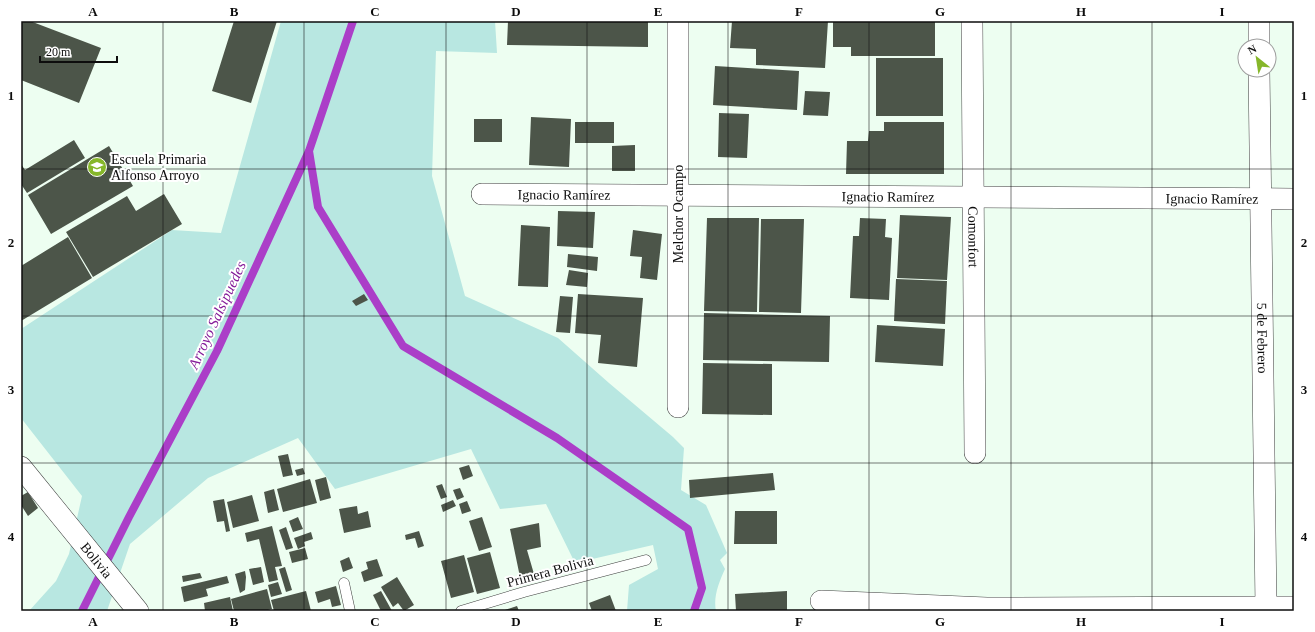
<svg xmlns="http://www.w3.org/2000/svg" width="1315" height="632" font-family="'Times New Roman',serif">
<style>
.green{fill:#b8e7e1}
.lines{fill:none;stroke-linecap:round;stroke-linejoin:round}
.stream{stroke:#ab3ec8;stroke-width:8}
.building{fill:#4c5549}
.lane-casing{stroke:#404040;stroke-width:11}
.street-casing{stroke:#404040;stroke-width:22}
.lane{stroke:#fff;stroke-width:10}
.street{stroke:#fff;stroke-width:21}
.grid{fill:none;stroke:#0d0d0d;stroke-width:1;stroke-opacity:0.55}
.labels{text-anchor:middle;stroke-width:4;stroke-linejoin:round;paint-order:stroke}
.poi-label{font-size:14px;fill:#0d0d0d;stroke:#fff;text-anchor:start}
.street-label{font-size:14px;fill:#0d0d0d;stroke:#fff}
.water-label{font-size:15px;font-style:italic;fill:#841b99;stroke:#fff}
.neatline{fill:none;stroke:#0d0d0d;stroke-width:1.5}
.grid-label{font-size:13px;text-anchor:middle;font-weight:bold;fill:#0d0d0d}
</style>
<rect width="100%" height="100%" fill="#edfef1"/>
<path class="green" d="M281,21H495L497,53L436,51L432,176L465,296L558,338L609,383L673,437L684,448L681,490L706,505L727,553L720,560L725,569C719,582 713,597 716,611H627L629,585L658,569L653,545L575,563L546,504L500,509L471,449L335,489L298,438L208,478L130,544L107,611H29L56,581L69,554L82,496L21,418V329L172,230L221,233Z"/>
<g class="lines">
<path class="stream" d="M309,151L318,207L403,346L557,438L688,529L702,588L694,611
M82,611L129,517L217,351L309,151L353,21"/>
</g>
<path class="building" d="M21,21H30L101,48L79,103L21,80Z
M234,21H277L251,103L212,91Z
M508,21H648V47L507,45Z
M732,21H828L825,68L756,65V49L730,48Z
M833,21H935V56H851V47H833Z
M876,58H943V116H876Z
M715,66L799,71L797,110L713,105Z
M805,91L830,92L828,116L803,115Z
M719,113L749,114L747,158L718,157Z
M531,117L571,119L569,167L529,165Z
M474,119H502V142H474Z
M575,122H614V143H575Z
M884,122H944V174H846L847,141H868L869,131H884Z
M74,140L85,158L27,193L21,184V164L25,170Z
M635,145V171H612V146Z
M109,146L133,186L51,234L28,195Z
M164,194L182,224L93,277L66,232L127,196L136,211Z
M558,211L595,212L593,248L557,246Z
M900,215L951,217L947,280L897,278Z
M707,218H759L757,312L704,311Z
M860,218L886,219L885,237L892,238L889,300L850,298L853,236H859Z
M761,219H804L801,313L759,312Z
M521,225L550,227L548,287L518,286Z
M633,230L662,234L657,280L640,278L642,257L630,256Z
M68,237L92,278L21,321V266Z
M568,254L598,257L597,271L567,267Z
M569,270L588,273L587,287L566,285Z
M896,279L947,281L945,324L894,321Z
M364,294L368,300L356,306L352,301Z
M578,294L643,298L637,367L598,363L601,335L575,333Z
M560,296L573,297L570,333L556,332Z
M704,313L830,316L829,362L703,360Z
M877,325L945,329L943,366L875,362Z
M703,363L772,364V415L702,414Z
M288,454L293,475L283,477L278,456Z
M469,465L473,476L463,480L459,468Z
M303,468L305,474L297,476L295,470Z
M773,473L775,490L690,498L689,480Z
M326,477L331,498L320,501L315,480Z
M310,479L317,503L283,512L277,489Z
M442,484L447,497L441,499L436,486Z
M460,488L464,497L457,500L453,490Z
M274,489L279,510L268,513L264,492Z
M28,492L38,508L28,516L21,505V496Z
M252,495L259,521L233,528L227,502Z
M224,499L230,531L226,532L224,521L217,522L213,501Z
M453,500L456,506L443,512L441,505Z
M467,501L471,511L462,514L459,504Z
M357,506L358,514L368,511L371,527L344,533L339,509Z
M735,511H777V544H734Z
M298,517L303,529L293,532L289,521Z
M482,517L492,547L479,551L469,521Z
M539,523L541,547L527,550L534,574L520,577L510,529Z
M272,526L282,566L275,567L278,580L269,582L259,539L247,542L245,533Z
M286,527L293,548L286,550L279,530Z
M419,531L424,546L418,548L415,538L406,540L405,535Z
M311,532L313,539L304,542L305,546L298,549L294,538Z
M305,548L308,559L292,563L289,552Z
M490,552L500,588L477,594L467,558Z
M464,555L474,592L451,598L441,561Z
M349,557L353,568L343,572L340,561Z
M377,559L383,576L364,582L361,572L368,569L366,562Z
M261,567L264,582L253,585L249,569Z
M285,567L292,590L286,592L279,569Z
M245,571L246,577L245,590L240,593L235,574Z
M200,573L202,578L183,582L182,576Z
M227,576L229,583L206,589L208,596L184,602L181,587Z
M397,577L414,605L404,611L398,603L393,607L381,587Z
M278,582L282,594L271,597L268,585Z
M336,586L341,605L332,607L330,599L318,603L315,592Z
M267,589L272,609L264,611H234L231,599Z
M306,591L311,611H274L271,600Z
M381,591L392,611H381L373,595Z
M787,591V611H736L735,594Z
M610,595L616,611H592L589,603Z
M230,597L233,611H205L204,603Z
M517,606L519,611H502Z"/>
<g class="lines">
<g class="lane-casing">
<path id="lane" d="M344,583L350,611
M461,611L524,592L646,560"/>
</g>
<g class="street-casing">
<g id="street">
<path d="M678,21V407"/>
<path id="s1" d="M972,21L975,453"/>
<path d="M1259,21V46"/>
<path id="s2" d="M1259,70L1266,607"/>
<path id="s3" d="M482,194L1294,199"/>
<path id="s4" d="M21,467L138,611"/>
<path d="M821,601L987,608L1294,607"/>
</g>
</g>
<use href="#lane" class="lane"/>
<use href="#street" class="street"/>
</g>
<path class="grid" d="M163,21V611M304,21V611M446,21V611M587,21V611M728,21V611M869,21V611M1011,21V611M1152,21V611M21,169H1294M21,316H1294M21,463H1294"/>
<defs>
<g id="school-disc" transform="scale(1)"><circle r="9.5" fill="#86b72a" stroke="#fff"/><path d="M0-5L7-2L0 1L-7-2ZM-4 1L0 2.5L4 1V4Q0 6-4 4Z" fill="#fff"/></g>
</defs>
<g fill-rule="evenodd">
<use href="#school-disc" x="97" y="167"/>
</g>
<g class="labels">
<g class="poi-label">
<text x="111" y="164">Escuela Primaria<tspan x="111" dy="16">Alfonso Arroyo</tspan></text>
</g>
<g class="street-label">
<text dy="5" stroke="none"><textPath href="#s3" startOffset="82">Ignacio Ramírez</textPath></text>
<text dy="5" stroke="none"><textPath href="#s3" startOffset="406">Ignacio Ramírez</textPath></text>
<text dy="5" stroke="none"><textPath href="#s3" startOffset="730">Ignacio Ramírez</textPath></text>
<text transform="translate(678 214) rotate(-90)" y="5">Melchor Ocampo</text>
<text dy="5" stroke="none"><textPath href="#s1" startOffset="216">Comonfort</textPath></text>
<text dy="5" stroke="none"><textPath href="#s2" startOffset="268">5 de Febrero</textPath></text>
<text dy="5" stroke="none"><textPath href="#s4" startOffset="120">Bolivia</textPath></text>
<text transform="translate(550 571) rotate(-15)" y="5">Primera Bolivia</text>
</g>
<g class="water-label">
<text transform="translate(217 315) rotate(-65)" y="5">Arroyo Salsipuedes</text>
</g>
</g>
<rect width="1315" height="632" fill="none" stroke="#ffffff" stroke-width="44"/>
<g transform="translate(1257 58) rotate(330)"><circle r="19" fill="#ffffff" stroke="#9e9e9e"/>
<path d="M0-3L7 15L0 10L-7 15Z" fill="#86b72a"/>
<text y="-6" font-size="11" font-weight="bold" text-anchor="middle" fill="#0d0d0d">N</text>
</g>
<path d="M40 56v6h77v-6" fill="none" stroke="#0d0d0d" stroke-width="2"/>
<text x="46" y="56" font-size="12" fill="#0d0d0d" stroke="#ffffff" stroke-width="3" paint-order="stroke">20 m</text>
<rect x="22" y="22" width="1271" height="588" class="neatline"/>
<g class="grid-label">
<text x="93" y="16">A</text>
<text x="234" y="16">B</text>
<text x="375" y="16">C</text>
<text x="516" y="16">D</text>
<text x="658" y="16">E</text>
<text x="799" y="16">F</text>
<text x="940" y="16">G</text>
<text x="1081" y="16">H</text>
<text x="1222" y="16">I</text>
<text x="11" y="100">1</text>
<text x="1304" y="100">1</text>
<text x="11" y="247">2</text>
<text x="1304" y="247">2</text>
<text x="11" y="394">3</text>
<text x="1304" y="394">3</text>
<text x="11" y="541">4</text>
<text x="1304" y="541">4</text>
<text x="93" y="626">A</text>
<text x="234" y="626">B</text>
<text x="375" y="626">C</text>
<text x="516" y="626">D</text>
<text x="658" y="626">E</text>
<text x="799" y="626">F</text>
<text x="940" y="626">G</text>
<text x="1081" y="626">H</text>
<text x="1222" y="626">I</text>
</g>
</svg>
